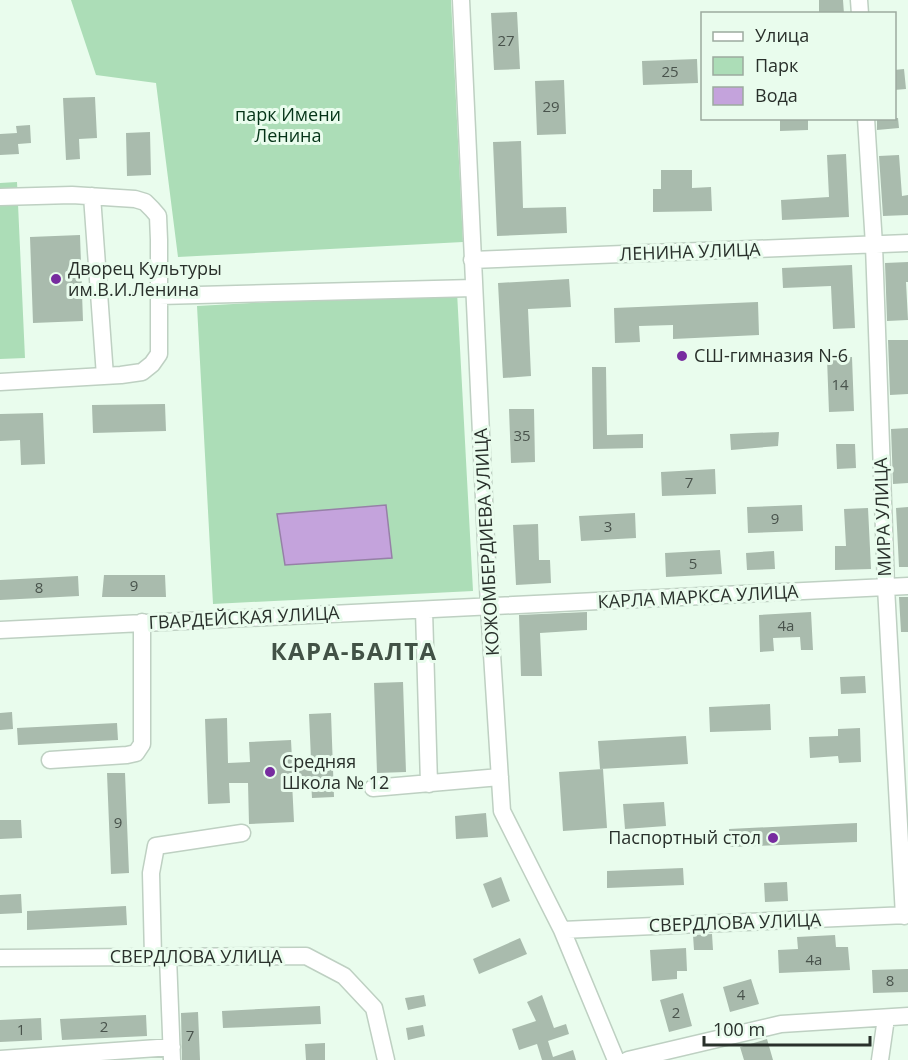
<svg xmlns="http://www.w3.org/2000/svg" width="908" height="1060" font-family="'Open Sans',sans-serif">
<style>
.green{fill:#acddb7}
.water{fill:#c4a3dc;stroke:#9680a7;stroke-width:1.5}
.building{fill:#a9bbad}
.lines{fill:none;stroke-linecap:round;stroke-linejoin:round}
.minor-casing{stroke:#bed0c2;stroke-width:19}
.minor{stroke:#fff;stroke-width:16}
.poi-dot{fill:#772c9f;stroke:#e9fced;stroke-width:2}
.labels{text-anchor:middle;stroke-width:6;stroke-linejoin:round;paint-order:stroke}
.number-label{font-size:15px;fill:#49534c}
.park-label{font-size:18px;fill:#043317;stroke:#e9fced}
.street-label{font-size:18px;fill:#29302b;stroke:#e9fced}
.poi-label{font-size:18px;fill:#29302b;stroke:#e9fced;text-anchor:start}
.district-label{font-size:24px;font-weight:bold;letter-spacing:1.5px;fill:#425246;stroke:#e9fced}
</style>
<rect width="100%" height="100%" fill="#e9fced"/>
<path class="green" d="M71,0H451L463,242L178,257L156,83L96,75Z
M17,182L25,358L0,359V183Z
M457,292L473,591L213,604L197,306Z"/>
<path class="water" d="M386,505L392,558L285,565L277,514Z"/>
<path class="building" d="M819,0H843L844,14H819Z
M517,12L520,69L494,70L491,13Z
M697,59L698,83L643,85L642,61Z
M904,69L906,89L894,90V70Z
M564,80L566,134L537,135L535,81Z
M95,97L97,138L79,139L80,159L66,160L63,98Z
M780,118H808V130L780,131Z
M877,118H898L899,128L877,130Z
M30,125L31,143L18,144L19,154L0,155V134L17,133L16,126Z
M150,132L151,175L127,176L126,133Z
M521,141L523,208L566,207L567,233L497,236L493,142Z
M846,154L849,217L782,220L781,200L829,197L827,155Z
M899,155L902,196L908,195V215L883,216L879,156Z
M661,170H692V188L711,187L712,211L653,212V189H661Z
M80,235L83,321L33,323L30,237Z
M908,262V282H906L908,320L887,321L885,263Z
M852,265L855,328L833,329L831,286L783,288L782,268Z
M569,279L571,307L528,309L531,376L503,378L498,283Z
M758,302L759,335L673,339V325L639,326L640,342L615,343L614,308Z
M888,340H908V394L890,395Z
M852,357L854,411L829,412L827,358Z
M592,367H606L607,435L643,434V448L593,449Z
M165,404L166,431L93,433L92,405Z
M509,409H534L535,462L511,463Z
M43,413L45,464L21,465L20,440L0,441V414Z
M908,428V483L893,484L891,429Z
M779,432L778,446L731,450L730,434Z
M836,444H855L856,468L837,469Z
M715,469L716,494L662,496L661,472Z
M802,505L803,531L748,533L747,507Z
M908,507V567H899L896,508Z
M868,508L871,569L835,570V546H846L844,509Z
M635,513L636,538L581,541L579,516Z
M538,524L539,560H550L551,583L516,585L513,525Z
M720,550L722,574L666,577L665,553Z
M774,551L775,569L747,570L746,553Z
M104,575H165L166,597H102Z
M78,576L79,596L0,600V580Z
M899,597H908V632H901Z
M587,612V630L540,633L542,676H521L519,615Z
M811,612L813,650H801L800,637L773,638L774,651L760,652L759,615Z
M865,676L866,693L841,694L840,677Z
M403,682L406,772L377,773L374,683Z
M770,704L771,730L710,732L709,707Z
M12,712L13,729L0,730V713Z
M331,713L334,797L312,798L311,781L292,782L294,822L249,824L248,783H229L230,803L208,804L205,719L227,718L228,763L250,762L249,742L291,740L292,759H311L309,714Z
M117,723L118,740L18,745L17,728Z
M860,728L861,762L839,763L838,756L810,758L809,737L838,736V729Z
M686,736L688,764L600,769L598,741Z
M603,769L607,828L563,831L559,772Z
M107,773H125L129,873L111,874Z
M664,802L666,826L625,829L623,804Z
M486,813L488,837L456,839L455,816Z
M0,820H21L22,838L0,839Z
M857,823V842L730,847L729,829Z
M683,868L684,885L607,888V871Z
M501,877L510,901L492,908L483,884Z
M787,882L788,901L765,902L764,883Z
M21,894L22,913L0,914V895Z
M126,906L127,925L27,930V911Z
M712,934L713,950H694L693,935Z
M835,935L836,947H848L850,970L779,973L778,950L798,949L797,937Z
M520,938L527,954L479,974L473,959Z
M686,948L687,971H677V979L652,981L650,950Z
M908,969V992L873,993L872,970Z
M751,979L759,1004L730,1012L723,987Z
M683,993L692,1026L669,1032L660,1000Z
M424,995L426,1006L408,1010L405,998Z
M542,995L554,1028L566,1024L569,1034L548,1041L553,1057L573,1050L576,1060H542L537,1044L519,1050L512,1029L536,1021L527,1002Z
M320,1006L321,1024L223,1028L222,1011Z
M198,1012L200,1060H182L181,1013Z
M146,1015L147,1036L62,1040L60,1019Z
M41,1018L42,1040L0,1042V1020Z
M423,1025L425,1036L408,1040L406,1028Z
M767,1039L773,1060H744L740,1047Z
M325,1043V1060H306L305,1044Z"/>
<g class="lines">
<g class="minor-casing">
<path id="minor" d="M461,0L489,607L502,811L562,930L616,1060
M859,0L860,14
M866,118L874,245L886,587L904,916
M92,196L105,376
M0,197L72,195L135,199L145,202L152,209L158,216L159,240V354L152,364L142,372L121,375L0,382
M472,260L908,243
M159,296L474,288
M424,610L429,784
M0,630L908,586
M50,760L127,755L136,753L142,744V622
M373,788L500,777
M562,930L908,915
M153,957L151,873L156,846L242,833
M168,957L172,1060
M0,958L306,956L344,976L374,1008L386,1060
M0,1059L172,1047
M628,1060L781,1024L908,1016
M880,1060L886,1018"/>
</g>
<use href="#minor" class="minor"/>
</g>
<g class="poi-dot">
<circle cx="56" cy="279" r="6"/>
<circle cx="682" cy="356" r="6"/>
<circle cx="270" cy="772" r="6"/>
<circle cx="773" cy="838" r="6"/>
</g>
<g class="labels">
<g class="number-label">
<text x="506" y="46">27</text>
<text x="670" y="77">25</text>
<text x="551" y="112">29</text>
<text x="840" y="390">14</text>
<text x="522" y="441">35</text>
<text x="689" y="488">7</text>
<text x="775" y="524">9</text>
<text x="608" y="532">3</text>
<text x="693" y="569">5</text>
<text x="134" y="591">9</text>
<text x="39" y="593">8</text>
<text x="786" y="631">4а</text>
<text x="118" y="828">9</text>
<text x="814" y="965">4a</text>
<text x="890" y="986">8</text>
<text x="741" y="1000">4</text>
<text x="676" y="1018">2</text>
<text x="104" y="1032">2</text>
<text x="21" y="1035">1</text>
<text x="190" y="1041">7</text>
</g>
<g class="park-label">
<text x="288" y="121">парк Имени<tspan x="288" dy="21">Ленина</tspan></text>
</g>
<g class="street-label">
<text transform="translate(690 252) rotate(-2)" y="6">ЛЕНИНА УЛИЦА</text>
<text transform="translate(883 517) rotate(-92)" y="6">МИРА УЛИЦА</text>
<text transform="translate(487 542) rotate(-93)" y="6">КОЖОМБЕРДИЕВА УЛИЦА</text>
<text transform="translate(698 597) rotate(-3)" y="6">КАРЛА МАРКСА УЛИЦА</text>
<text transform="translate(244 618) rotate(-3)" y="6">ГВАРДЕЙСКАЯ УЛИЦА</text>
<text transform="translate(735 923) rotate(-2)" y="6">СВЕРДЛОВА УЛИЦА</text>
<text x="196" y="963">СВЕРДЛОВА УЛИЦА</text>
</g>
<g class="poi-label">
<text x="68" y="275">Дворец Культуры<tspan x="68" dy="21">им.В.И.Ленина</tspan></text>
<text x="694" y="362">СШ-гимназия N-6</text>
<text x="282" y="768">Средняя<tspan x="282" dy="21">Школа № 12</tspan></text>
<text x="761" y="844" text-anchor="end">Паспортный стол</text>
</g>
<g class="district-label">
<text x="354" y="660">КАРА-БАЛТА</text>
</g>
</g>
<rect x="701" y="12" width="195" height="108" fill="#e9fced" stroke="#9caa9f" stroke-width="1.5"/>
<rect x="713" y="32" width="30" height="9" fill="#ffffff" stroke="#9caa9f" stroke-width="1.5"/>
<text x="755" y="42" font-size="18" fill="#29302b">Улица</text>
<rect x="713" y="57" width="30" height="18" fill="#acddb7" stroke="#9caa9f" stroke-width="1.5"/>
<text x="755" y="72" font-size="18" fill="#29302b">Парк</text>
<rect x="713" y="87" width="30" height="18" fill="#c4a3dc" stroke="#9caa9f" stroke-width="1.5"/>
<text x="755" y="102" font-size="18" fill="#29302b">Вода</text>
<path d="M704 1036v9h166v-9" fill="none" stroke="#29302b" stroke-width="3"/>
<text x="713" y="1036" font-size="18" fill="#29302b" stroke="#e9fced" stroke-width="4.5" paint-order="stroke">100 m</text>
</svg>
